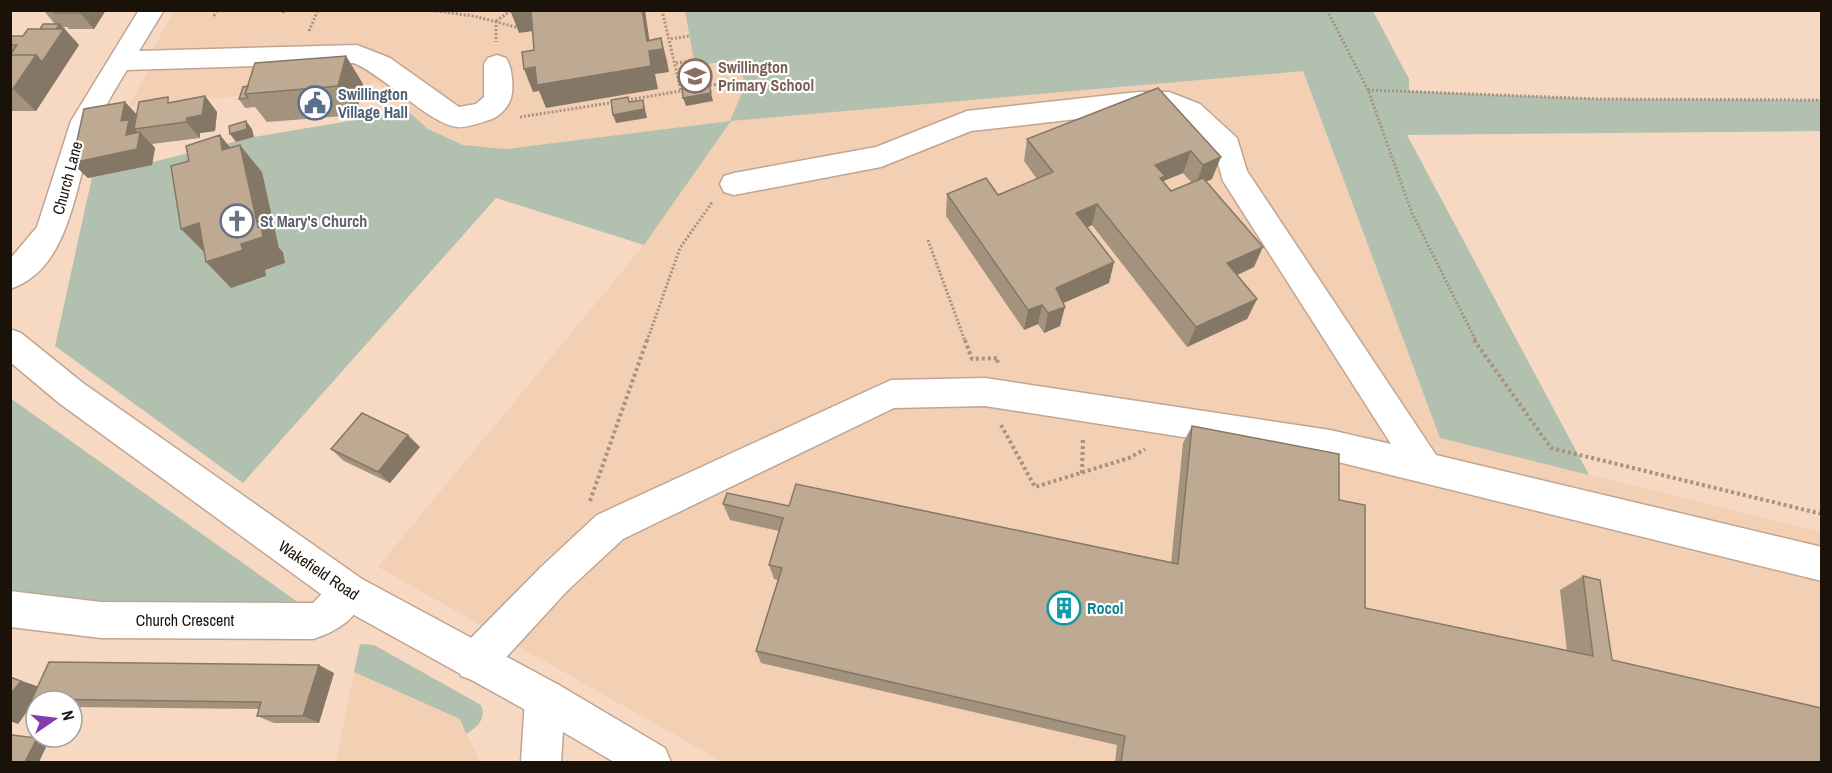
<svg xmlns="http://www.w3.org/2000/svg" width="1832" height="773" font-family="'Archivo Narrow',sans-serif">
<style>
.built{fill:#f3cfb4}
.green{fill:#b2c1af}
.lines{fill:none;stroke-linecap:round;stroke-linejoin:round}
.minor-casing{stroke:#c1a591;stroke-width:3}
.major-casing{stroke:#c1a591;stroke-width:3}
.path-far1{stroke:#a89281;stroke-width:3;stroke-dasharray:2 2;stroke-linecap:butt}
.path{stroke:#a89281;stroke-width:4;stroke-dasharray:3 3;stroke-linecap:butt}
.minor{fill:#fff;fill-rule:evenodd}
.major{fill:#fff;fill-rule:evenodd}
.wall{fill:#a3927e;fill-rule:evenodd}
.shaded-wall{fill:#857766}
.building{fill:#beaa92;stroke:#857766;stroke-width:1.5}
.labels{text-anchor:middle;stroke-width:4.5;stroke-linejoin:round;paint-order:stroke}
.education-label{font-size:16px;font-weight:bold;fill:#785e54;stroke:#fff;text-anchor:start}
.service-label{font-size:16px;font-weight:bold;fill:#4e5e75;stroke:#fff;text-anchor:start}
.street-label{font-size:16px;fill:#1a1109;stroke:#fff}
.worship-label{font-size:16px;font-weight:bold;fill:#5b616d;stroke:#fff;text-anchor:start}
.culture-label{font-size:16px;font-weight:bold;fill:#0d838f;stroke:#fff;text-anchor:start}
</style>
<rect width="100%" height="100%" fill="#f6d8c3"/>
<path class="built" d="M174,11H1276L1303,71L1440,438L1821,532V762H723L378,567L644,245L730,122L505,149L463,145L428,129L378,83L129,106L160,49H153Z
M354,672L460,719L480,762H336Z"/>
<path class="green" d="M685,11H1373L1409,79V91L1599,99L1821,100V131L1407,135L1589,475L1440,438L1303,71L731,121L644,245L496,198L243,483L55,346L92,177L254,137L408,111L428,129L463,145L505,149L730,121L745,86L739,59L695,66Z
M10,398L13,400L302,605H94L11,592Z
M360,644L374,645L481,705C487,719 477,727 466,734L460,719L354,672Z"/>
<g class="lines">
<g class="minor-casing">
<path id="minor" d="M139,10H164L139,51L357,45L390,58L459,107L476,104L484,97V64L488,58L497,55L506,58C512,67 514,87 511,98C508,108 498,118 489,120C480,123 466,128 457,127C428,123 385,76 354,63L127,70C114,91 101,112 93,136C74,185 71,269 10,289V259L37,227L71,121Z
M1138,92H1169L1200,104L1237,138L1247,171L1436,455L1822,547V581L1330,460L985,406L894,408L623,539L567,591L489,676L475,681L461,676L456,662L461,648L541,567L597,515L891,380L985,378L1330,430L1391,444L1223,181L1214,149L1180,118L1166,112H1138L971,131L881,167L734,195L724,192L720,184L724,176L734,173L876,147L967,111Z
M349,574L362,579L368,592C356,619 340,630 313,639L101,638L10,627V591L101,602L313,603L336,579Z
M545,679L559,685L565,699L561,762H521L525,699L531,685Z"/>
</g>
<g class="major-casing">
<path id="major" d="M10,329L21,333L83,383L362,579L559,685L665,748L671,762H614L531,713L336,605L59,403L10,362Z"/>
</g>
<path class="path-far1" d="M428,10L474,16L519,28
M662,10L681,91
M1327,10L1368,90L1412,213L1476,341
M283,13L284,10
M214,16L217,10
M496,21V42
M496,21L512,10
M309,31L318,10
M671,39L689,36
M676,63L694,61
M706,86L738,81
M1368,90L1599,99L1822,100
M627,100L687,90
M520,117L616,102
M928,240L965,341
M647,341L680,248L713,201"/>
<path class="path" d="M965,340L972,359L998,358L997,363
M1474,340L1551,448L1822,514
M1001,425L1035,487L1129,458L1145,449
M1082,473L1083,437
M590,501L647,340"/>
<use href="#minor" class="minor"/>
<use href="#major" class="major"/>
</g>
<path class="wall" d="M43,10H106L94,29H69L67,27H63L79,45L36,111H10V54L11,53L10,52V36H23L55,24Z
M346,56L363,84L356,115L267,122L255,107L245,108L239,99L248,86Z
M1158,88L1212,179L1206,182L1254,267L1237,275L1257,299L1247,319L1187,347L1092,225L1087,228L1114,262L1109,283L1063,303L1060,326L1044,333L1038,324L1024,330L946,216L947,194L998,195L1037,179L1024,161L1027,139ZM1183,173L1192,183L1171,191L1163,181Z
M205,96L217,112L215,131L200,133V138L152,144L155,148L152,165L88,178L72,163L125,102L137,115L172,102Z
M1192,426L1339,500L1365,608L1567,651L1560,590L1583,576L1612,660L1821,762H1115L1117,745L761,663L756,651L778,580L774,579L769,565L779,531L730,520L723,504L789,506L1171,563L1183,443Z
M420,447L390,483L344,461L331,449Z
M334,673L319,723H274L257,716L259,709L72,707V701H38L35,700L18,724L38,686Z"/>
<path class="shaded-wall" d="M82,10H106L94,29L80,13Z
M510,10H533L540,30L519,33Z
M642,10H645L651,51L661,38L667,61L669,72L655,74L658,89L546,108L539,91L533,92L524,69L647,41Z
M60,24L79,45L36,111L13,89L36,55Z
M346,56L363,84L356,115L338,86Z
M711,93L713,101L686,106L683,98Z
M205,96L217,112L215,131L200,133V138L186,122L187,118Z
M643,100L647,118L616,123L613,115Z
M125,102L140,118L134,129L140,135V132L155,148L152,165L88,178L72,163L126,135L121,121Z
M246,121L252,129L254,137L236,142L230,134Z
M220,135L242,162L222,150Z
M240,145L262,172L279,248L283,252L285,263L265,270L266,276L231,288L206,262L241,244L258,227Z
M1191,151L1183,173L1149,187L1155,165Z
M1221,157L1212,179L1195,186L1203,165Z
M1097,204L1092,225L1072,234L1076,213Z
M199,223L207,255L181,229Z
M1263,247L1254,267L1218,284L1227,263Z
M1114,262L1109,283L1052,308L1056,288Z
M1257,299L1247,319L1187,347L1196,327Z
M1042,305L1038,324L1024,330L1028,310Z
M1065,307L1060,326L1044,333L1048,313Z
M408,435L420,447L390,483L378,472Z
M319,665L334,673L319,723L303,716Z
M10,677L43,688L32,699L35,700L18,724L10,721Z
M37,738L49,741L39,762H25Z"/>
<path class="building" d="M56,10H82L80,13H54Z
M531,10H642L647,41L661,38L663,49L649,51L651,66L537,85L535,67L524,69L522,52L534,50Z
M43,24H60L56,29H40Z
M28,29H64L42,62L36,55H10L17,45H10V36H23Z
M10,55H36L13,89H10Z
M346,56L338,86L245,94L255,63Z
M709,83L711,93L683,98L682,88Z
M248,86L245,94L248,98L239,99L243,87Z
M1158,88L1221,157L1203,165L1191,151L1155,165L1165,176L1160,178L1171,191L1203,178L1263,247L1227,263L1257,299L1196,327L1097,204L1076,213L1114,262L1056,288L1065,307L1048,313L1042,305L1028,310L947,194L986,178L998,195L1053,172L1027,139Z
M205,96L202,115L187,118L186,122L134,129L139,102L168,97V103Z
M628,97L629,102L643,100L644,109L613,115L611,100Z
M125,102L121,121L129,120L126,135L140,132L137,149L72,163L84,109Z
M246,121L247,129L230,134L229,126Z
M220,135L222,150L240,145L258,227L261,226L263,237L241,244L243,250L206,262L199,223L181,229L171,166L189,161L186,146Z
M362,413L408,435L378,472L331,449Z
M1192,426L1339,454V500L1365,505V608L1593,656L1583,576L1600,580L1612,660L1821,708V762H1121L1125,736L756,651L782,568L769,565L783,518L723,504L727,493L789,506L796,484L1178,564Z
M49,662L319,665L303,716H257L261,702L32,699Z
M10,677L21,681L10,695Z
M12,735L37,738L25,762H10V737Z"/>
<defs>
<g id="school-ring" transform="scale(1.725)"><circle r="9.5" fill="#fff" stroke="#8d6e63" stroke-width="1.5"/><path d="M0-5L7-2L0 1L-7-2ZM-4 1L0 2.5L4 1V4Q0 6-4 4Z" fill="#8d6e63"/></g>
<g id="civic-ring" transform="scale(1.725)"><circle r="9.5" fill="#fff" stroke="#5c6f8a" stroke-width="1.5"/><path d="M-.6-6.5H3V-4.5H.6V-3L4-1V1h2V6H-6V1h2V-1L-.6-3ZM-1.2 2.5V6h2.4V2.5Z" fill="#5c6f8a"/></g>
<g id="church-ring" transform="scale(1.725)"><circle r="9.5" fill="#fff" stroke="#6b7280" stroke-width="1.5"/><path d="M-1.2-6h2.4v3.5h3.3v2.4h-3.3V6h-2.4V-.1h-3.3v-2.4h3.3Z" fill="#6b7280"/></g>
<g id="building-ring" transform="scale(1.725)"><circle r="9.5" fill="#fff" stroke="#0f9aa8" stroke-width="1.5"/><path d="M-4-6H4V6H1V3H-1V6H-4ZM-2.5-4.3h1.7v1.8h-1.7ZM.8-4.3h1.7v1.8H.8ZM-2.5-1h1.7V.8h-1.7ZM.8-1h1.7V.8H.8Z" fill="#0f9aa8"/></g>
</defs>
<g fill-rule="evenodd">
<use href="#school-ring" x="695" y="76"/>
<use href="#civic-ring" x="315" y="103"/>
<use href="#church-ring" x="237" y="221"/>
<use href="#building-ring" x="1064" y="608"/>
</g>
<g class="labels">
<g class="education-label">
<text x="718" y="73">Swillington<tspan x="718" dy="18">Primary School</tspan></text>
</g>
<g class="service-label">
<text x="338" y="100">Swillington<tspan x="338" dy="18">Village Hall</tspan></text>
</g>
<g class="street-label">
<text transform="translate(67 178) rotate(-75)" y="6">Church Lane</text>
<text transform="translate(319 570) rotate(34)" y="6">Wakefield Road</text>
<text x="185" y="626">Church Crescent</text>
</g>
<g class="worship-label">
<text x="260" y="227">St Mary's Church</text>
</g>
<g class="culture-label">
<text x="1087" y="614">Rocol</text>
</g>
</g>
<rect width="1832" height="773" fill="none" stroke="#1a1109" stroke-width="24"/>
<g transform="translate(54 719) rotate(76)"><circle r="28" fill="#ffffff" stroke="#a3a09d" stroke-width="1.5"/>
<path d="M0-4.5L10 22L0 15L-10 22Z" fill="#843db0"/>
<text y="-9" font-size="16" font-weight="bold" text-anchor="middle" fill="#1a1109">N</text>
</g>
</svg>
